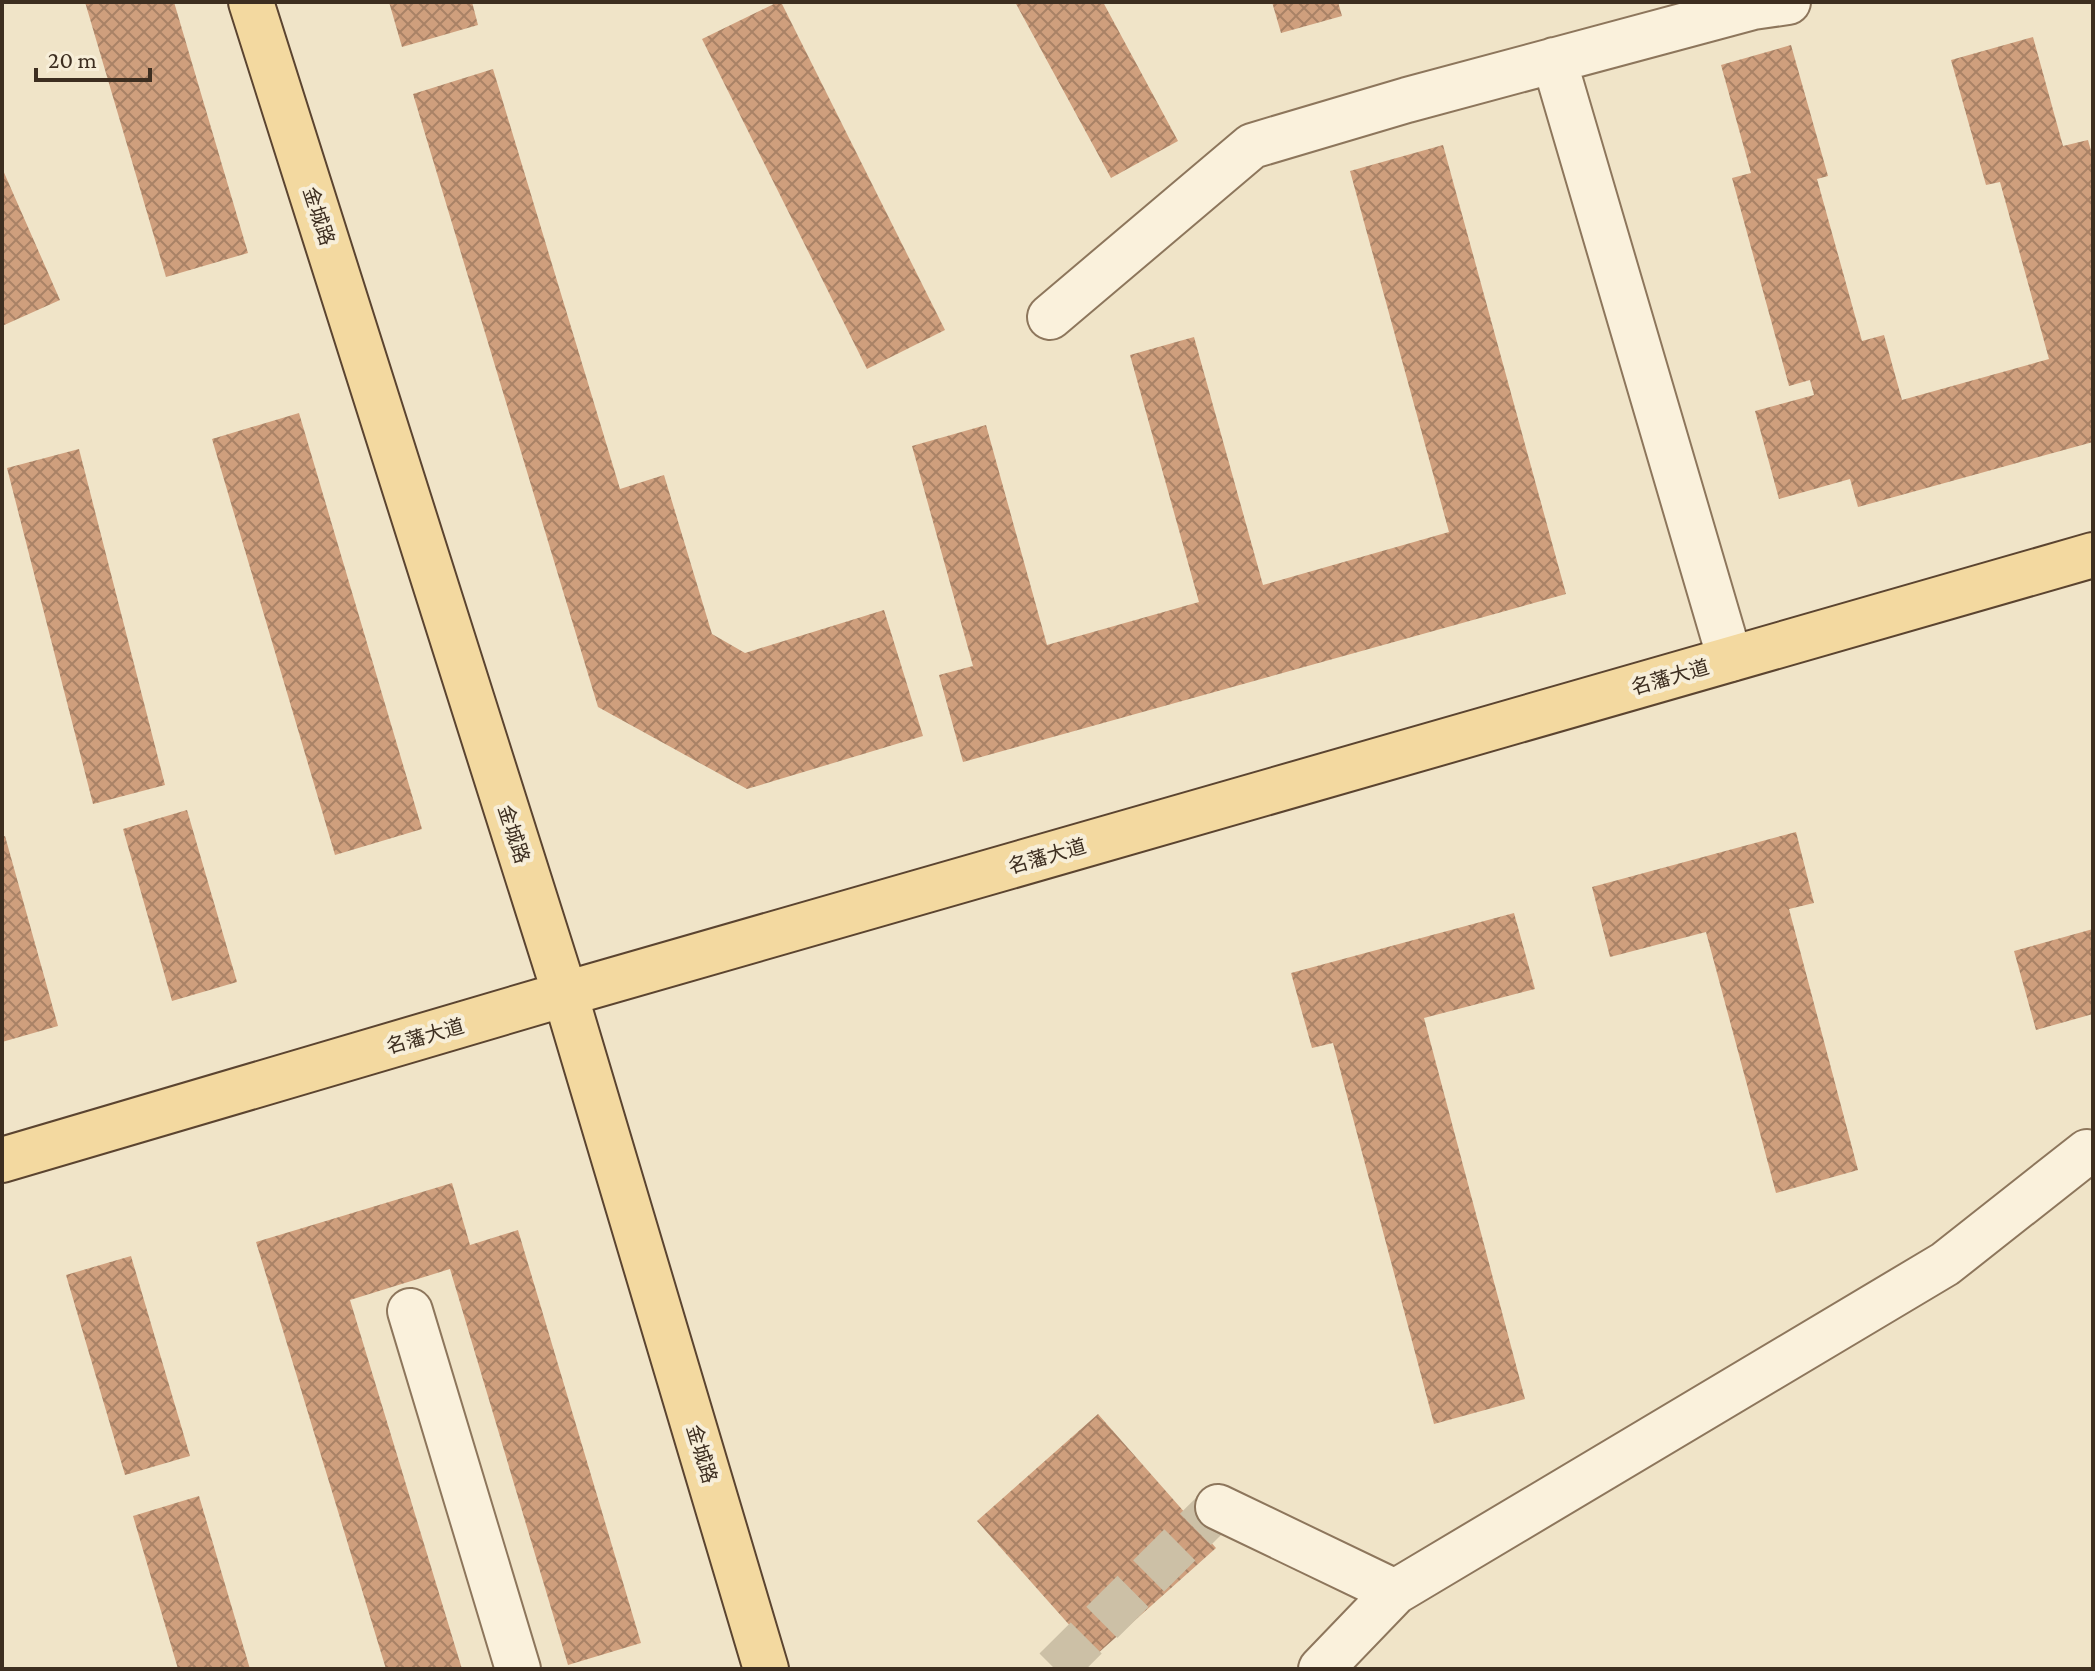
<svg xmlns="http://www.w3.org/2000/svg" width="2095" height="1671" font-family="'Crimson Pro','Noto Sans SC',serif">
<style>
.building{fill:url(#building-cross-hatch)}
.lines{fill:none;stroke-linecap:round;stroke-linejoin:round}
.minor-tunnel{stroke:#ccc0a6;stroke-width:44;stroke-dasharray:44 22;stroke-linecap:butt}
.minor-casing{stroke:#8d765c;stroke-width:48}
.major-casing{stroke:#5b4430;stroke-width:48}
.minor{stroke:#faf1dc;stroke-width:44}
.major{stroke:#f3d9a0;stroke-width:44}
.labels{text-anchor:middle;stroke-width:8;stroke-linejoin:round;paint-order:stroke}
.street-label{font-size:20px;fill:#3d2e20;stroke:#f7eed8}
</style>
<defs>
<pattern id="building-cross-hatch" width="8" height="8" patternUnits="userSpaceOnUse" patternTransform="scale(2)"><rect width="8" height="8" fill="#cf9f7d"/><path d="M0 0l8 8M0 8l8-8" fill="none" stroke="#a98266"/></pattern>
</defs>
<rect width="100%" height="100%" fill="#f0e4c8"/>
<path class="building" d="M85,2H174L248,253L166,277Z
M389,2H472L478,25L402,47Z
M778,2H781L945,330L867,369L702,39Z
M1015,2H1103L1178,141L1111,178Z
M1272,2H1338L1342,16L1281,33Z
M2033,37L2063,146L2088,140L2093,158V442L1858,507L1850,479L1779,499L1755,411L1814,395L1810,380L1789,386L1732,178L1751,173L1721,65L1791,45L1828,176L1817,179L1862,341L1884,335L1902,400L2049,359L2000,182L1986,185L1951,60Z
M493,69L620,489L664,475L712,634L745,653L884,610L923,736L747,789L598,707L413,94Z
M1443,145L1566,594L963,762L939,675L973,666L912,446L986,425L1047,645L1199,602L1130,355L1194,337L1263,585L1449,532L1350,171Z
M2,168L60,300L2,326Z
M299,413L422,829L335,855L212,439Z
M79,449L165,785L93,804L7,468Z
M187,810L237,982L172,1001L123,829Z
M1796,832L1814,903L1789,909L1858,1170L1776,1193L1706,932L1610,957L1592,887Z
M5,836L58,1026L2,1042V837Z
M1514,913L1535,989L1424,1018L1525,1399L1434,1424L1333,1043L1312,1048L1291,973Z
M2093,929V1014L2036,1030L2014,951Z
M452,1183L470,1245L518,1230L641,1643L568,1665L450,1269L350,1300L462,1669H386L256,1242Z
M131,1256L190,1456L125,1475L66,1275Z
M1098,1414L1216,1548L1096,1655L977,1521Z
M199,1496L250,1669H178L133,1516Z"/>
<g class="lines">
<path class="minor-tunnel" d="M1055,1669L1218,1507"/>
<g class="minor-casing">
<path id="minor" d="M1554,60L1730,659
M1050,317L1252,146L1407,100L1753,7L1788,2
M410,1311L518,1669
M1218,1507L1395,1592
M1321,1669L1395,1592L1945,1264L2087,1152"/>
</g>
<g class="major-casing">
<path id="major" d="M251,2L565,994L766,1669
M2,1160L565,994L2093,555"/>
</g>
<use href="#minor" class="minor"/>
<use href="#major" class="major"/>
</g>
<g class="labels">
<g class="street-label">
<text transform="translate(319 216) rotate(72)" y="7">金城路</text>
<text transform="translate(1670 677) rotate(-16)" y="7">名藩大道</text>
<text transform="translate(514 834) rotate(72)" y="7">金城路</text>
<text transform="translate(1047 856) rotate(-16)" y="7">名藩大道</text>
<text transform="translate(425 1036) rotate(-16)" y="7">名藩大道</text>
<text transform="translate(702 1454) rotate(73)" y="7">金城路</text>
</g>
</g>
<rect width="2095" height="1671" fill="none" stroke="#3d2e20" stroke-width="8"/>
<path d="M36 68v12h114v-12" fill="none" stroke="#3d2e20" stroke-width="4"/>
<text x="48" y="68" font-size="24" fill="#3d2e20" stroke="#f7eed8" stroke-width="6" paint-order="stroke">20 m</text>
</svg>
